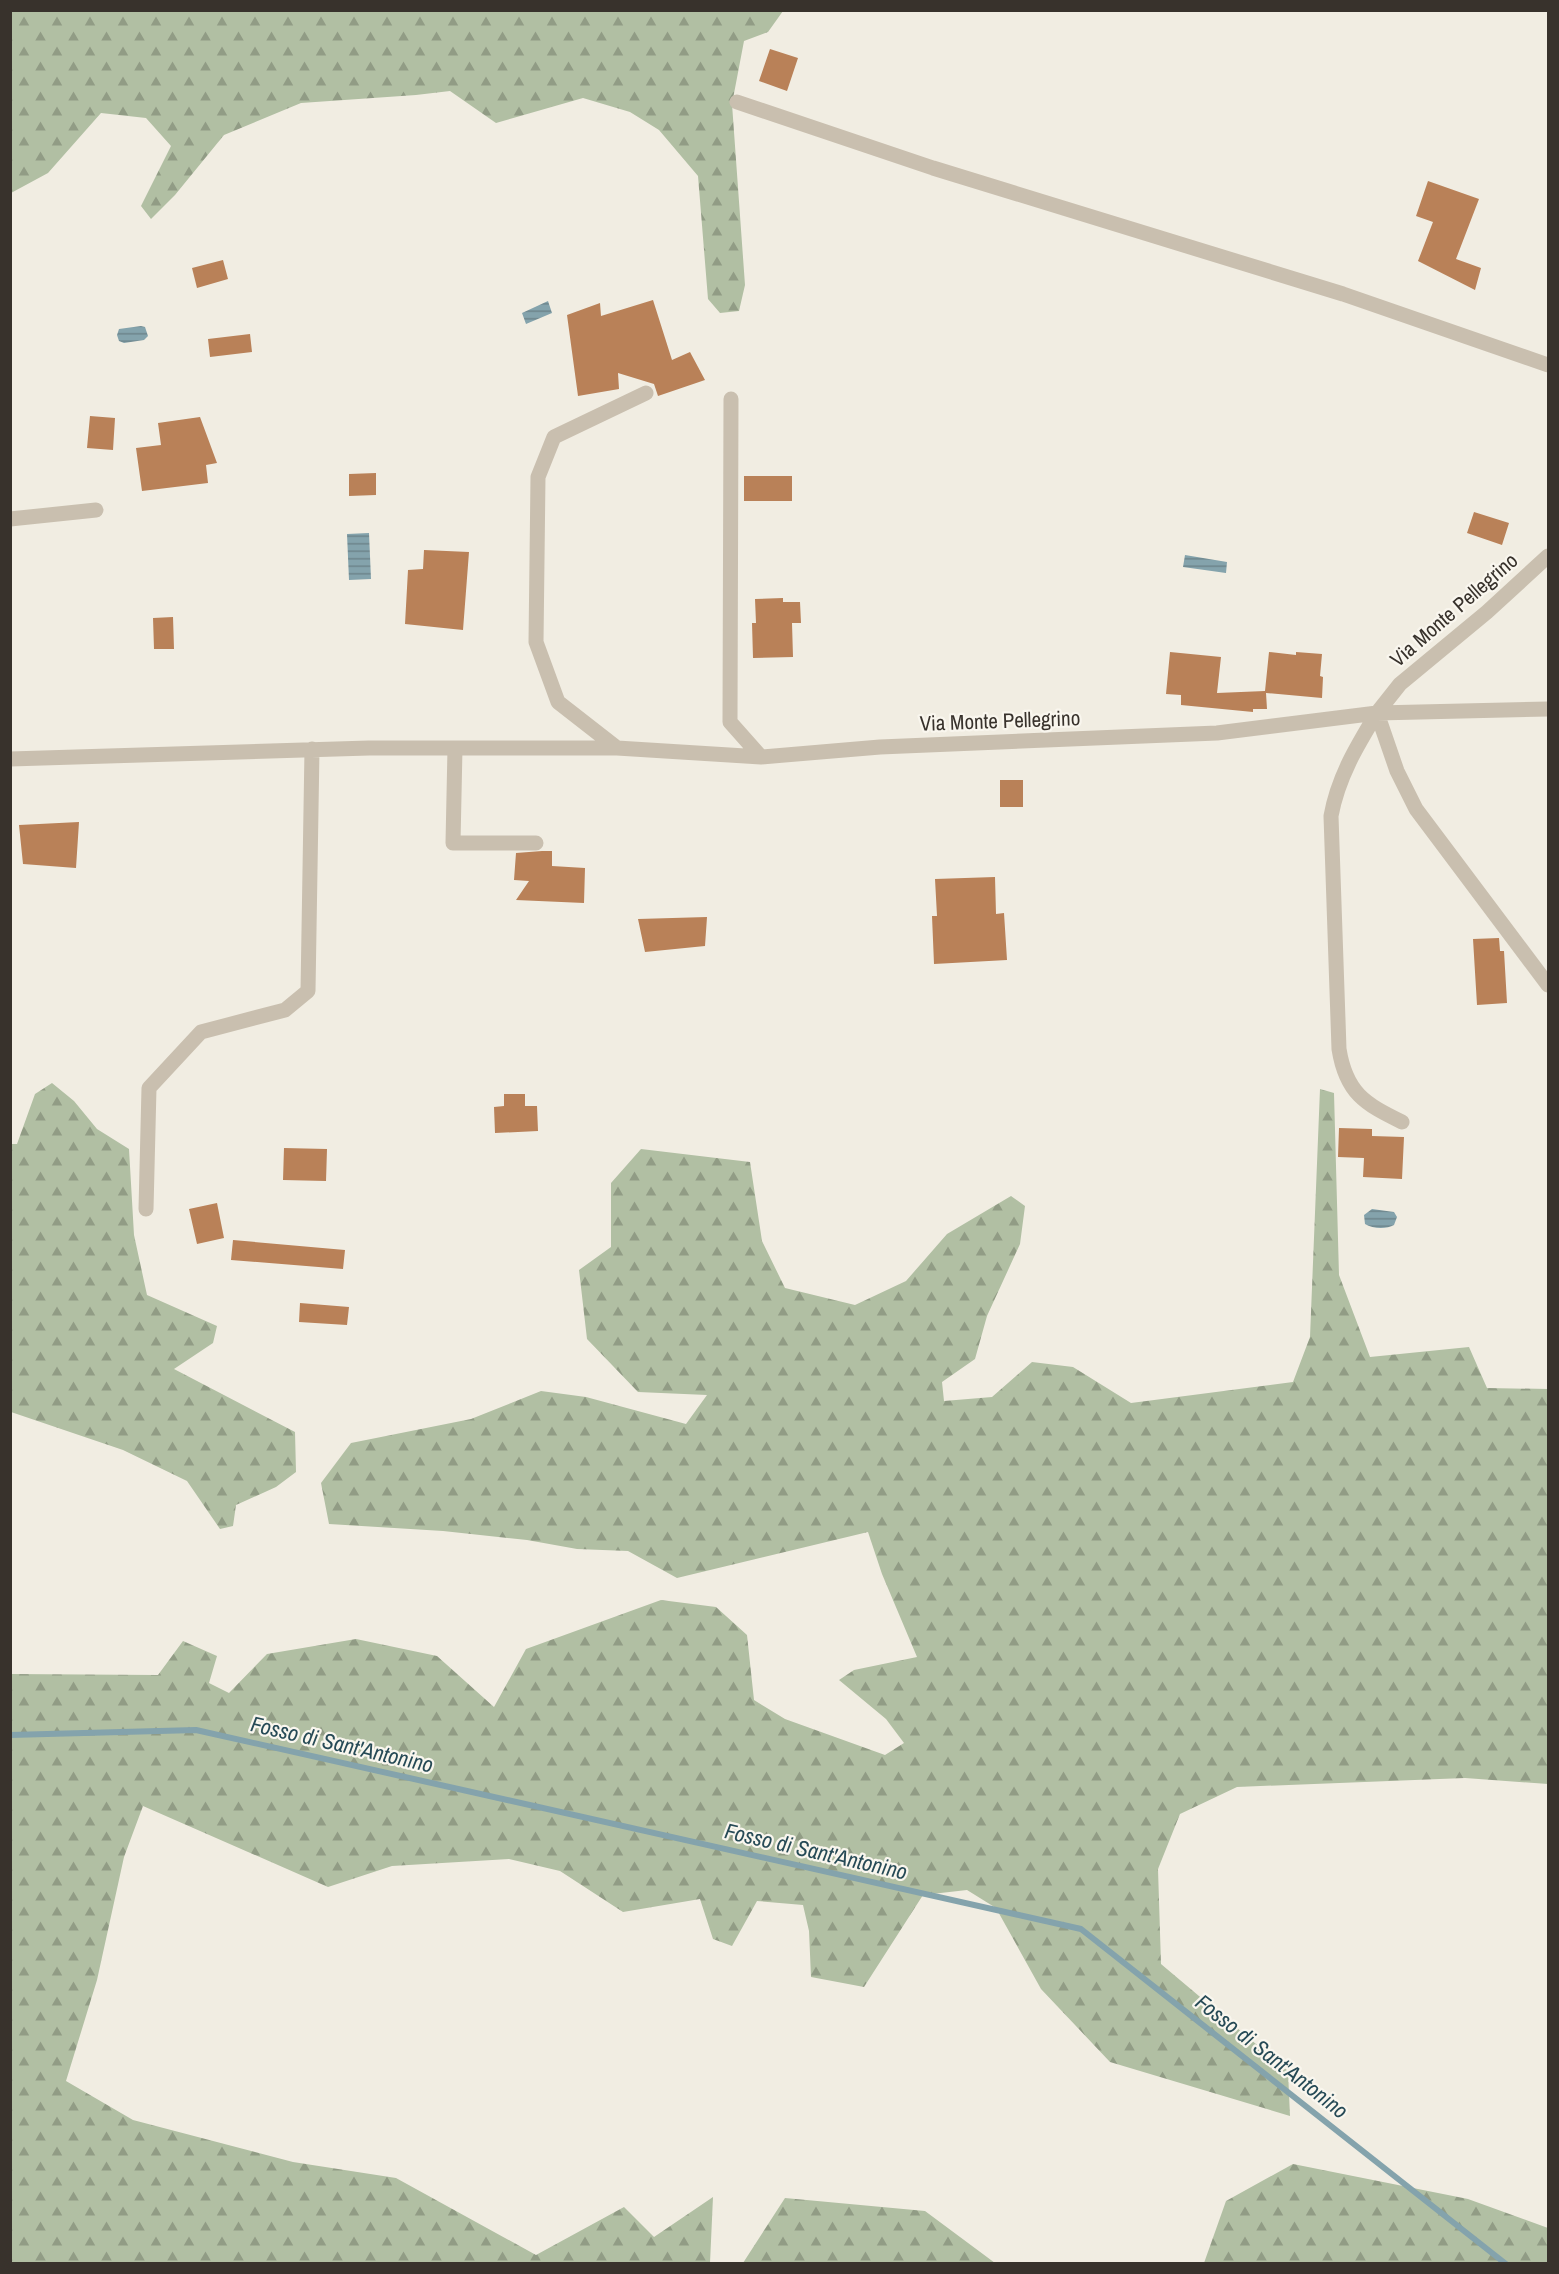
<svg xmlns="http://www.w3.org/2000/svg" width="1559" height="2274" font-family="'Archivo Narrow',sans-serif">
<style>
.forest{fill:url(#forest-firs)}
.water{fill:url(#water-rules)}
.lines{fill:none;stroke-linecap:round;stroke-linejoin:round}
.stream{stroke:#84a3ac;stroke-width:6}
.building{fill:#b98158}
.minor{stroke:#c9bfaf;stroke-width:15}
.labels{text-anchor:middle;stroke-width:4.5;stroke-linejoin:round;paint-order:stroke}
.street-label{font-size:21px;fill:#38322c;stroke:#f9f6ee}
.water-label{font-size:22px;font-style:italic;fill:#264a56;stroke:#f9f6ee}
</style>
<defs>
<pattern id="forest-firs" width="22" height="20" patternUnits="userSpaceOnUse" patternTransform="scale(1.5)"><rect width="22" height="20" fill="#b1bfa3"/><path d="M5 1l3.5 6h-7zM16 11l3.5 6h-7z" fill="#919c85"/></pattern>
<pattern id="water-rules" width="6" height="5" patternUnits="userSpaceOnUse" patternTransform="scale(1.5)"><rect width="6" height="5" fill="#84a3ac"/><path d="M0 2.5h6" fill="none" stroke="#6d858c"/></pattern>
</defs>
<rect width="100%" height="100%" fill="#f1ede2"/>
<path class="forest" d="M11,11H783L768,32L744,41L732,104L745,285L739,311L720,313L708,299L698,176L659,130L630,112L583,98L496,123L450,91L416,95L301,103L224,135L175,195L151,219L141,206L171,146L146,118L101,113L48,173L11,193Z
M52,1083L74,1101L97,1129L129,1149L134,1235L147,1295L217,1326L213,1343L174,1369L295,1432L296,1472L276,1487L236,1505L233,1526L220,1529L187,1481L123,1450L11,1412V1144H17L35,1094Z
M1320,1089L1334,1093L1339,1275L1370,1357L1469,1347L1487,1388L1548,1389V1784L1465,1778L1237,1787L1180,1814L1158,1869L1161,1964L1288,2071L1290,2116L1110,2062L1041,1989L996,1908L967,1890L923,1895L864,1987L811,1977L809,1931L803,1905L757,1901L732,1946L713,1939L700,1899L623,1912L560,1871L509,1859L392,1866L328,1887L143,1806L124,1857L97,1980L66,2081L133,2120L293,2162L396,2178L536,2255L624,2207L654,2237L713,2197L710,2263H11V1674L158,1675L183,1641L217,1656L209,1683L229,1693L267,1654L356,1639L437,1656L494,1707L526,1649L661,1600L716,1607L747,1635L754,1700L785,1719L885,1755L904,1743L886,1719L839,1680L854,1670L917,1657L882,1574L868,1532L677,1578L628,1551L577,1549L527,1540L443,1531L329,1524L321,1483L351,1443L471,1419L541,1391L586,1397L686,1424L707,1395L638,1392L587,1339L579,1270L611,1247V1183L641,1149L750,1162L762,1241L785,1288L855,1305L906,1281L947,1234L1011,1196L1025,1206L1020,1244L987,1316L975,1359L942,1382L944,1401L992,1397L1032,1362L1073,1367L1131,1403L1293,1382L1310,1337Z
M1293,2164L1468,2199L1548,2228V2263H1204L1226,2201Z
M785,2198L925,2211L995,2263H743Z"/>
<path class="water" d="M548,301L552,313L526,324L522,313Z
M141,326L145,327L148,336L144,340L124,343L119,341L117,335L119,329Z
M369,533L371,579L349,580L347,534Z
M1185,555L1227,562L1226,573L1183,567Z
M1372,1209L1394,1212L1397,1217L1394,1225C1387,1229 1373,1229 1365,1224L1364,1215Z"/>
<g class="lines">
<path class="stream" d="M10,1735L196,1730L1081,1929L1506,2264"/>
</g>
<path class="building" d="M770,49L798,58L787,91L759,81Z
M1428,181L1479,199L1456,259L1481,268L1475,290L1418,261L1433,222L1416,216Z
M223,260L228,279L197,288L192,268Z
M653,300L672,360L690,352L705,380L658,396L654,384L618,373L619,389L578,396L567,315L600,303L601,316Z
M250,334L252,352L210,357L208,339Z
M90,416L115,418L113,450L87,448Z
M200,417L217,463L206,465L208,483L142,491L136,448L161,445L158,423Z
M376,473V495L349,496V474Z
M744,476H792V501H744Z
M1474,512L1509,523L1502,545L1467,533Z
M424,550L469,552L463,630L405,624L408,570L423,569Z
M783,598V602H800L801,623H792L793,657L753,658L752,623H756L755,599Z
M173,617L174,649H154L153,618Z
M1170,652L1221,657L1217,693L1265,691L1269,652L1296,655V652L1322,654L1320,676L1323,677L1322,698L1266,693L1267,709H1253V712L1181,705V695L1166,694Z
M1000,780H1023V807H1000Z
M79,822L76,868L23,864L19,825Z
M542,851H552V866L585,868L584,903L516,900L529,881L514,880L516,853Z
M995,877L996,914L1004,913L1007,960L934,964L932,916H937L935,879Z
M707,917L705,946L645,952L638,919Z
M1499,938L1500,951H1504L1507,1003L1477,1005L1473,939Z
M504,1094H525V1106H537L538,1131L495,1133L494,1107L504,1106Z
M1339,1128L1372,1129V1136L1404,1137L1402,1179L1363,1177L1364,1158L1338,1157Z
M284,1148L327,1149L326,1181L283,1180Z
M217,1203L224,1238L197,1244L189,1209Z
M233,1240L345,1250L343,1269L231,1260Z
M300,1303L349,1307L347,1325L299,1322Z"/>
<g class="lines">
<path class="minor" d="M737,102L933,168L1343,294L1548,365
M731,399L730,722L761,757L880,747L1217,733L1377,713L1400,684L1487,612L1548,556
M10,519L96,510
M1377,713C1357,746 1338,777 1331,816L1339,1049C1346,1093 1365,1104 1402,1122
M1377,713L1397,771L1416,809L1548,985
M1377,713L1548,709
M455,748L453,843H536
M617,748L558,702L536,642L538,477L554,437L646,393
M10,759L369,748H617L761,757
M146,1209L149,1088L201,1032L285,1010L308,991L312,749"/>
</g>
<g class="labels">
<g class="street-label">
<text transform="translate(1454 610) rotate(-41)" y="7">Via Monte Pellegrino</text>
<text transform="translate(1000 721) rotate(-2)" y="7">Via Monte Pellegrino</text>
</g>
<g class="water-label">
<text transform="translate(342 1744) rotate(13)" y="8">Fosso di Sant'Antonino</text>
<text transform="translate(816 1851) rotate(13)" y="8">Fosso di Sant'Antonino</text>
<text transform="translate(1272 2056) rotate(38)" y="8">Fosso di Sant'Antonino</text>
</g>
</g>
<rect width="1559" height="2274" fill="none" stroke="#38322c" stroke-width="24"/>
</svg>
